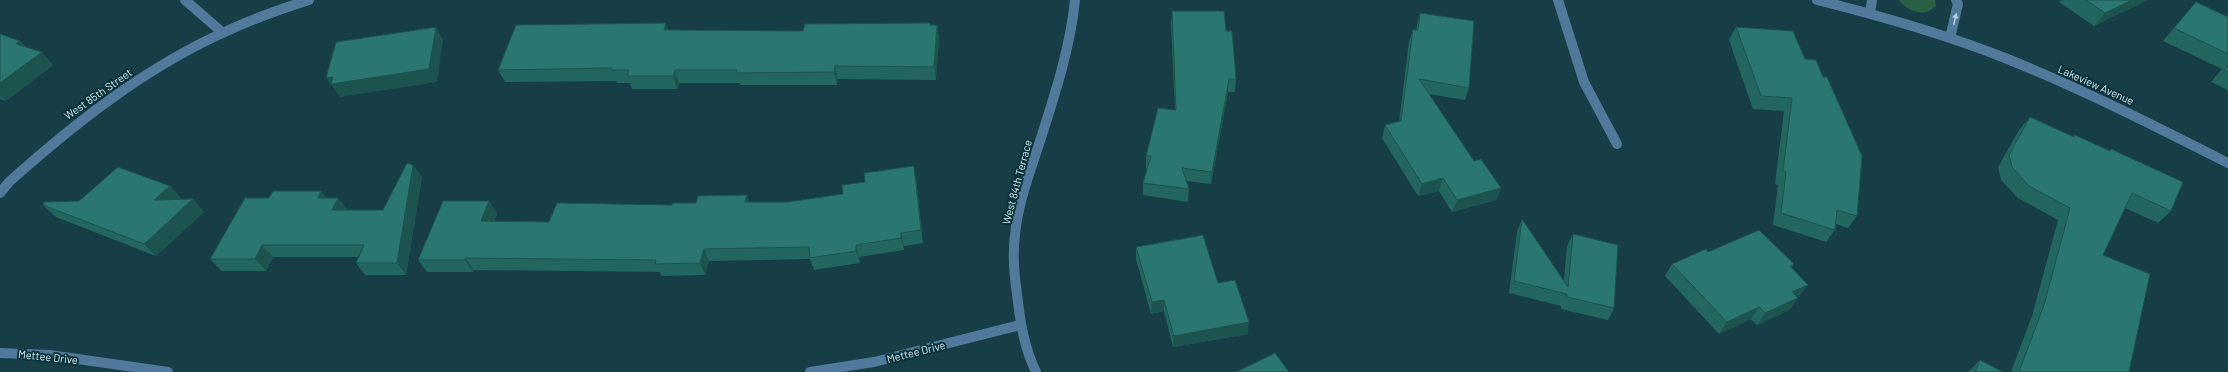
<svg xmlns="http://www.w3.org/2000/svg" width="2228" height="372" font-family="Barlow,sans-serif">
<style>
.green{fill:#295f43}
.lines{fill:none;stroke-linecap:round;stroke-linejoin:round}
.minor{stroke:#51799b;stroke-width:10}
.wall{fill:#236660}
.shaded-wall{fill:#1d534e}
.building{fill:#297770;stroke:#1d534e}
.oneway{fill:#b2ccd8}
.labels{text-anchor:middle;stroke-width:4;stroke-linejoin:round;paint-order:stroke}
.street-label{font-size:11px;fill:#d3e7ed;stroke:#0b333c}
</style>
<rect width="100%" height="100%" fill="#173d46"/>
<path class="green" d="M1899,0H1935L1936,6C1924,18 1908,12 1899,0Z"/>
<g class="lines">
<path class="minor" d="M185,0L223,33
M1558,0L1584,82L1617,144
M1817,0C1881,16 1944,34 2005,58C2082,89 2155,126 2228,163
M1870,13L1872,0
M1950,38L1958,4L1956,0
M0,193L9,182C75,123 146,67 227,31C254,18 281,9 309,0
M0,353L50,355L168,372
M810,372L874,362L1020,325
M1036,372C1025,349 1021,327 1018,302C1015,280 1012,258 1015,235C1018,203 1030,172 1040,141C1055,94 1070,49 1075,0"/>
</g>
<path class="wall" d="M2061,0H2148L2094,26L2059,2Z
M2196,2L2228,17V90L2211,82L2222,69L2163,41Z
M1172,11L1226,31L1236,79L1235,92H1228L1211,184L1186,181L1189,189L1188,202L1143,195V183L1147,168H1146V156L1175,110L1171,24Z
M1420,13L1469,88L1465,100L1429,94L1474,161L1501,188L1496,200L1452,212L1439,191L1418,196L1382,138L1385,125L1399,122L1409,42L1413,30H1416Z
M930,25H937L939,38L936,80L838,79L837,85H740V83H679L677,89H632L630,83H617L616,81L505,82L498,70L669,30L803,31Z
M1736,27L1793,31L1857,216L1848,228L1836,224L1835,230L1826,242L1773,225L1778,185L1775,184L1784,111L1753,109L1729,40Z
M0,34L20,41L26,47L53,65L6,101L0,99Z
M2030,117L2073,137L2075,135L2109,151L2111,149L2171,211L2158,223L2125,208L2103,255L2129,372H2011L2032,316L2058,220L2018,198L2001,180L1998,167L2019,130Z
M413,165L422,177L406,275H365L356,263L358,257H273L266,271H222L210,259L269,198L321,191L326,198H338L347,210H383Z
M916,178L923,243L904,246V250L859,257L860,263L814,270L810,259L709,261L705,275L661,276L660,272L474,270L473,272H427L418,260L489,201L497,214L494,221L549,222L672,205L696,203L747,195L749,202H787L843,194Z
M170,186L181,198L180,200L193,199L204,212L156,256L56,217L43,205L79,201Z
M1522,219L1564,281L1567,246L1573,234L1614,308L1608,320L1561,309V306L1509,293L1517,232Z
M1136,247L1218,283L1248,334L1173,347L1164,311L1151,314L1136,259Z
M1708,252L1794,264L1791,268L1799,297L1797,298H1798L1789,310L1757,325L1751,319L1719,334L1665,276L1672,264Z
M1980,360L2003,372H1968Z"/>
<path class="shaded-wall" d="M2132,0H2148L2094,26L2105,13Z
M666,23L671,35L664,30Z
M937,25L939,38L936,80L934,67Z
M436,27L443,40L437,82L340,97L326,78L333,77Z
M20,41L32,54L16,44Z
M42,52L53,65L6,101L0,95V83Z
M835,66L838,79L837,85L834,72Z
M675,70L679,83L677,89L673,76Z
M1229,79L1228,92L1211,184L1212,172Z
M413,165L422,177L406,275L397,263Z
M914,166L916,178L923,243L921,230Z
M1443,178L1439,191L1418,196L1422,184Z
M170,186L181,198L166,212L154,200Z
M1501,188L1496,200L1452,212L1457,200Z
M321,191L330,204L318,198Z
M747,195L751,207L745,202Z
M338,198L348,210H332Z
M193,199L204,212L156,256L144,244Z
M489,201L497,214L489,233L481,221Z
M901,233L904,246V250L901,238Z
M262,245L273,257L266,271L255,259Z
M856,245L859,257L860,263L856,251Z
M704,249L709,261L705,275L700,263Z
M465,258L474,270L473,272L465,260Z
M1808,285L1799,297L1783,304L1792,292Z
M1798,298L1789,310L1757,325L1765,313Z
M1164,300V311L1151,314L1152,302Z
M1759,307L1751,319L1719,334L1727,322Z
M1249,322L1248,334L1173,347L1174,336Z"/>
<path class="building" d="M2086,0H2132L2105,13Z
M2196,2L2228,17V54L2174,28Z
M1172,11H1224L1226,31H1232L1236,79H1229L1212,172L1182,168L1189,189L1143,183L1151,156H1146L1158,108L1176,110Z
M1420,13L1474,21L1469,88L1419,79L1474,161L1481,159L1501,188L1457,200L1443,178L1422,184L1385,125L1401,121L1413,30H1418Z
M666,23L664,30L803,31L805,24L930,23V25H937L934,67L835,66L834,72L736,73L737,70H675L673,76H627L629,70H611L612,68L498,70L516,25Z
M436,27L429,69L331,84L333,77L326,78L336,42Z
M1736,27L1793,31L1805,59L1816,60L1823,77H1827L1862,156L1857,216L1837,210L1835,230L1781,213L1786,172L1783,171L1792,98L1761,96Z
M0,34L20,41L16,44L42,52L0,83Z
M2228,64V72L2224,70Z
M2030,117L2074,137L2075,135L2110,151L2111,149L2183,182L2171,211L2132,193L2103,255L2150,274L2129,372H2019L2044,305L2070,208L2029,186L2012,167L2009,155Z
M407,163L413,165L397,263H356L364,245H262L255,259H210L245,198H269L273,191H321L318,198H338L332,210H383Z
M914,166L921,230L901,233V238L856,245V251L810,258L809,247L704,249L700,263L655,264L656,260L465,258V260H418L443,201H489L481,221L549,222L557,203L672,205V203H696L698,196L747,195L745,202H787L843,194L842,185L865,182L864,173Z
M118,167L170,186L154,200L193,199L144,244L43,205L44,202L79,201Z
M1522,219L1568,287L1573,234L1618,245L1614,308L1567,297V294L1514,281Z
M1759,230L1794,264L1790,266L1808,285L1792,292L1798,298L1765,313L1759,307L1727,322L1672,264L1706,249L1708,252Z
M1203,235L1218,283L1235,280L1249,322L1174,336L1164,300L1152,302L1136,247Z
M1275,353L1289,372H1236Z
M1980,360L2003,372H1975Z"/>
<defs><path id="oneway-solid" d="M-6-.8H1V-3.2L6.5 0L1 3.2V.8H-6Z"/></defs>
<use class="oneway" href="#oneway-solid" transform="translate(1955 19) rotate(-77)"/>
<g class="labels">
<g class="street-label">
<text transform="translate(2096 85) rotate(24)" y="4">Lakeview Avenue</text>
<text transform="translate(98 94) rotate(-35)" y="4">West 85th Street</text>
<text transform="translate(1017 182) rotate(-75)" y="4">West 84th Terrace</text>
<text transform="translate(916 352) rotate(-14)" y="4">Mettee Drive</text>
<text transform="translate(48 357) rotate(6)" y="4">Mettee Drive</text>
</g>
</g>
</svg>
